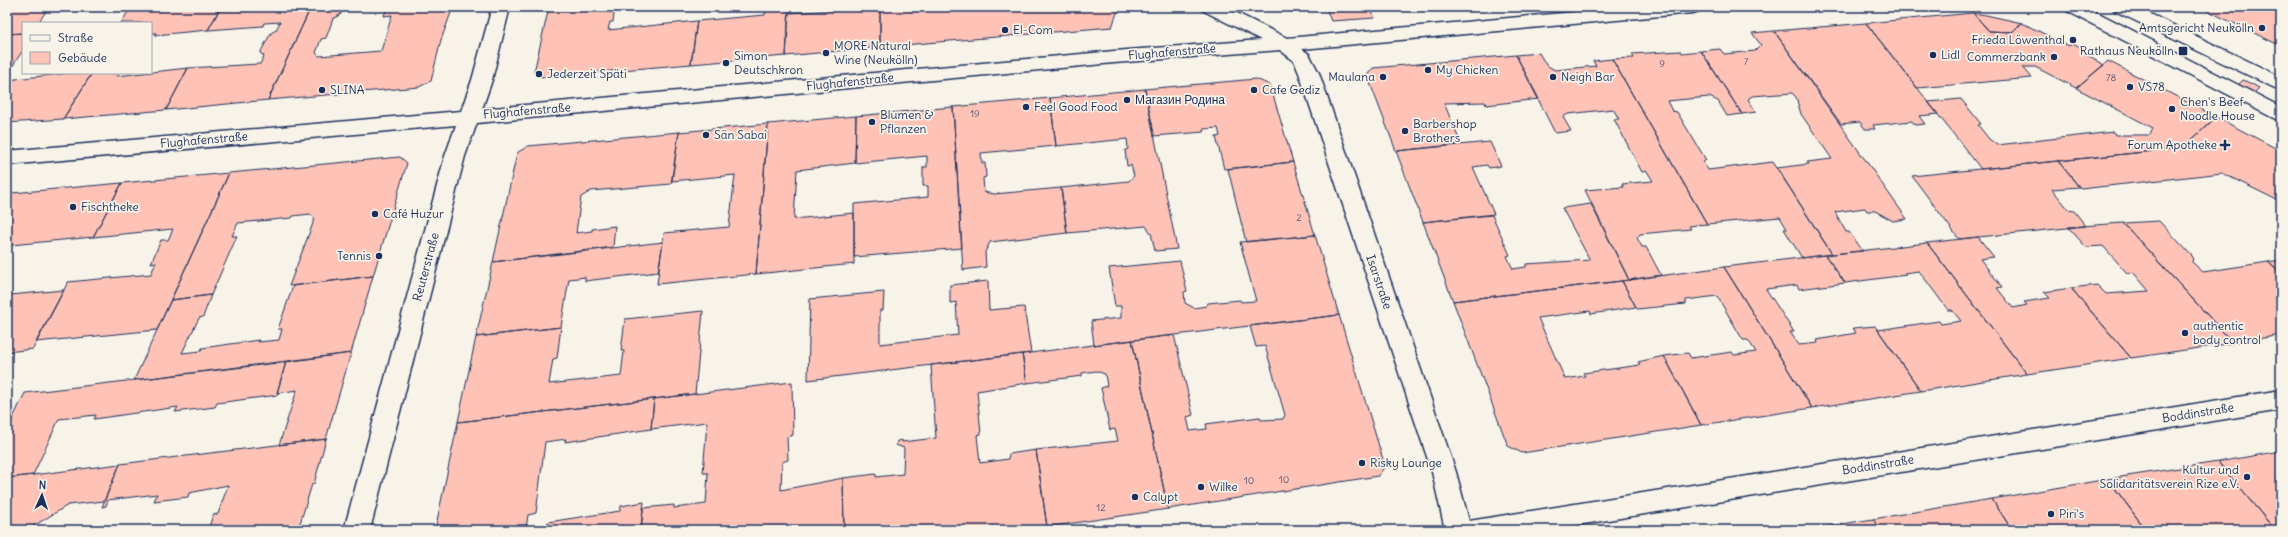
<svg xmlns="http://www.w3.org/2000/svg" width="2288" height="537" font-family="Delius,sans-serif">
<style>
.building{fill:#fec3b6;stroke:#1b2f5e}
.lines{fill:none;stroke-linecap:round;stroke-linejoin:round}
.minor-casing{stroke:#1b2f5e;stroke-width:3}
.major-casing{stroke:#1b2f5e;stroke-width:3}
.minor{fill:#f7f3e8;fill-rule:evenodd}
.major{fill:#f7f3e8;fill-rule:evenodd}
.poi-dot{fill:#1b2f5e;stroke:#f7f3e8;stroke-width:1.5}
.labels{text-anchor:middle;stroke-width:3.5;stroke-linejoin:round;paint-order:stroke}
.number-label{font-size:10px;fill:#545474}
.poi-label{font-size:12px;fill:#1b2f5e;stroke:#f7f3e8;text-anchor:start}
.street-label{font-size:12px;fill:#1b2f5e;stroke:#f7f3e8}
</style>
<rect width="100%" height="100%" fill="#f7f3e8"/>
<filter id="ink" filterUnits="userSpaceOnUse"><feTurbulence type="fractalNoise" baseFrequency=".025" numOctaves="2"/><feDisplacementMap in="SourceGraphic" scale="8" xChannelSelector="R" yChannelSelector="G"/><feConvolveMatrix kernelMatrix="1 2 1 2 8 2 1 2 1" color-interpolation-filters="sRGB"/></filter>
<g filter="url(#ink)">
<path class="building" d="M7,7H49L38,23H23V33L7,34Z
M131,7H221L208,30L155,35L156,33H151V23H121Z
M221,7H311L268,100L166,110L188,68L260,64L264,56L260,53L271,33L276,30L280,22L264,23L263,26L208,30Z
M343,7L341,14L333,19L326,38L321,39L316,53L319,56L381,51L392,15L384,16L387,7H453L441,40L431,81L419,87L268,100L310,9Z
M549,7H615L613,22H610L608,30L697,21L691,64L542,77L534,72Z
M766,7H789L786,56L691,64L697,21L765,15Z
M880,7V47L786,56L789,13Z
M908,7H983L984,11L1015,7H1119L1112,27L880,47V10Z
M1303,7H1370L1375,18L1331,21L1326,8L1312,10Z
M2200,7H2263L2270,10L2269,7H2281V46Z
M1973,13L1989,31L2012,32L2022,23L2069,46L2073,43L2085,50L2082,53L2104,65L2076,88L2035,67H2023L2032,78L1917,88L1866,23Z
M1973,13L1986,15L2022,23L2012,32L1989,31Z
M1866,23L1938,114L1919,116L1925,124L1915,125L1912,121L1873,125L1875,129H1865L1860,122L1841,124L1774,31Z
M1774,31L1907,219L1893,221L1875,211H1867L1865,208L1835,212L1846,232H1849L1863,251L1832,254L1777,168L1809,164L1807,162L1832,159L1801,114L1796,97L1792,93L1752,96L1748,99L1756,112L1742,114L1701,51L1720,49L1724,54L1755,51L1761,45L1752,33Z
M23,33V50L10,70H7V34Z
M1681,51L1682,53L1701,51L1742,114L1727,116L1718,101L1709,97L1667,101L1672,111L1677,112L1706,160L1703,162L1708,170L1773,162L1832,254L1802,258L1784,229H1787L1780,217L1707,224L1612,59L1634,58L1632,54Z
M1539,53L1546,65L1555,70L1596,66L1593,61L1612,59L1707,224L1689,226L1691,229L1640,234L1637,238L1642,247H1646L1661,275L1629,280L1585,190L1624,187L1622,184L1653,181L1647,171L1642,172L1614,119H1619L1613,109L1568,114L1563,117L1571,131L1555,133L1516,55Z
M1516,55L1539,99L1486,105L1485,102L1444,103L1461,144L1396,151L1367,75L1373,68Z
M2108,61L2216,117L2183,148L1981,169L1928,102L1961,99L1981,124L1978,125L1989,139L1997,145L2113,132L2116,135H2150L2153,128L2076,88Z
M188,68L166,110L63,119L92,73H117L116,76Z
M69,73H92L63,119L7,123V80Z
M1256,79L1270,85L1293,162L1224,169L1216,137L1220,136L1218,128L1203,129L1204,132L1154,136L1145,89Z
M2243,80L2252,84L2259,88L2254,93L2238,85Z
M1145,89L1177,249L1155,251L1151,233L1146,226L1067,233L1061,188L1129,181L1134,176L1131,165L1127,166L1125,150L1128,149L1127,139L1056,146L1050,98Z
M1050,98L1056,146L981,153L982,163H985L986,177L983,178L984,192L994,194L1061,188L1067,233L990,242L985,252L986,267L963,270L953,107Z
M953,107L962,248L854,257V204L928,197V186H923V167H927V156L855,163L856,116Z
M856,116L855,163L797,170L794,219L854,213V264L756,274L768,124Z
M2216,117L2281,151V202L2222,173L2081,189L2058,161L2183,148Z
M768,124L756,274L657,284L664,233L729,227L735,175L672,181L679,132Z
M679,132L671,184L591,191L581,197L576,233L592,231V229L615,226L613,247L493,262L517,153L528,146Z
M1490,142L1501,166L1489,168L1487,165L1473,167L1494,214L1423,222L1396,151Z
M400,157L407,163L373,276L289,286L315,218L310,214L293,216L292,218L238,223L232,236H237L211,295L171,300L229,173Z
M2058,161L2079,187L2052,189L2069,210L2074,211L2086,226L1959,239L1912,176Z
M1293,162L1315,235L1246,242L1228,169Z
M229,173L157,330L36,342L68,282L151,274L156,262L151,263L161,240H168L173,229L93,237L122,183Z
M122,183L93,237L11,245L7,253V202L12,193Z
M1591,204L1629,280L1453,301L1423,222L1492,215L1510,255L1507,256L1513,269L1526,267V264L1590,260L1562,208Z
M2159,221L2193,257L2192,262L2203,272L2268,262L2281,274V335L2233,343L2123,223Z
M2123,223L2233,343L2131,358L2071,288L2097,285L2106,294L2149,291L2133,272L2127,273L2103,246L2086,247L2068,227Z
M1315,235L1339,315L1094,345L1091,321L1121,318V306H1115L1109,268L1180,261L1187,291L1184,292L1185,303L1194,308L1206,306L1208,303L1240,300L1241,302L1256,301L1240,242Z
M1978,237L1994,257L1980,259L2002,287L1997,288L2013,308L2027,305L2024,302L2050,298L2044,292L2071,288L2131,358L2027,374L1927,243Z
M663,242L658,272L585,281V277L569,279L561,327L476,337L493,262Z
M1927,243L2027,374L1921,391L1878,330L1939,321L1941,324L1961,321L1952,310H1948L1919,271L1904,273L1906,275L1845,283L1825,255Z
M1825,255L1845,283L1799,289L1797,285L1766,289L1794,332H1790L1799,345L1818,343L1817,340L1856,333L1853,328L1875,326L1921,391L1812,408L1724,267Z
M2281,260V274L2268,262Z
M1724,267L1812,408L1701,425L1664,356L1688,353L1691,358L1732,352L1734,355L1756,352L1748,340H1743L1717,296L1686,300V304L1637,309L1622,281Z
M373,276L351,353L134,380L171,300L211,295L203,317L199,318L182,353L201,351L202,348L259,340L258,342L279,340L282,329H278L293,286Z
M988,281L989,310L1024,307L1031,353L808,380L810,299L884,292L883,310H880V344L958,335L956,302L950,303V285Z
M1622,281L1636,307L1591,314L1590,311L1538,318L1565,379L1585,376L1583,373L1640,365L1638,362L1664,356L1701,425L1522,453L1508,446L1453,301Z
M64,290L33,349L7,352V299L10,295Z
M703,311L695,394L458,422L476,337L561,327L557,358L553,359L549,384L621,376L624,351H621L625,319Z
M1339,315L1385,466L1378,476L1168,509L1132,340L1174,335L1193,415L1187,417L1190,431L1207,429L1206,424L1260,417L1261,420L1283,419L1285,415L1265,346L1256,347L1250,326Z
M1132,340L1168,509L1047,527L1036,450L1118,441L1115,429L1110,430L1101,388L1107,386L1105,374L1096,371L1082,373V376L1027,383L1022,354Z
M351,353L326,439L279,445L297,390L277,393L286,362Z
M1022,354L1027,383L977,391L981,434L977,435L980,463L1008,459L1009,454L1036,450L1047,527L1030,530H844L843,478L876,474V477L903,474L904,448L896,445L897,441L902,440V442L936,438L931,365Z
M286,362L277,393L279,392L278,395L217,403L215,407L175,412L178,407L94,419L96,415L59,419L33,475L7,478V430L25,393Z
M792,382L793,435L787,437L788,460L782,462L781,490L843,478L844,530H641L643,508L674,505V508L706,504L708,473H703L707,422L651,429L654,399Z
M654,399L651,429L565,442L566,439L545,442L536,513L528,515L526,528L547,526L548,522L620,511L621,506L644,502L641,530H435L458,422Z
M326,439L314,484H312L298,530H208L213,515L218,514L228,485L189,493L188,497L154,501L157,494L108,500L106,506L102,507L120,464Z
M2281,451V530H2275L2218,462Z
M2218,462L2275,530H2146L2108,479Z
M120,464L104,501L68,505L27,530H7V482L9,478Z
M2108,479L2146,530H2012L1992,499Z
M1992,499L2012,530H1880L1873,519Z
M1873,519L1880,530H1808L1818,528Z"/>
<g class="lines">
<g class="minor-casing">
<path id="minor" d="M492,7H510L492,80L482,109L1114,51L1261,40L1204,11L1201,7H1225L1287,38L1631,7H1702L1699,11L1693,13L1302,49L1309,54L1319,73L1456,472L1469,521L2281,390V410L1547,530H1445L1432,472L1299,73L1294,61L1280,50L1114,63L477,123L465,156L370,530H344L445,156L456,125L7,165V151L461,111L472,80Z"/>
</g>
<g class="major-casing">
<path id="major" d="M2064,7H2087L2281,107V122L2067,11Z
M2112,7H2136L2281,77V91L2115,11Z"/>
</g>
<use href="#minor" class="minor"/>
<use href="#major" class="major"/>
</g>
</g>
<g class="poi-dot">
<circle cx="2262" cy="28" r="4"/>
<circle cx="1005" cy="30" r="4"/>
<circle cx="2073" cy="40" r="4"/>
<rect x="2178" y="46" width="10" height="10" rx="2"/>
<circle cx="826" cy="53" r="4"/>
<circle cx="1933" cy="55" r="4"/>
<circle cx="2054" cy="57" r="4"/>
<circle cx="726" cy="63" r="4"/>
<circle cx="1428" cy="70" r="4"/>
<circle cx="539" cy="74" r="4"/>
<circle cx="1383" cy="77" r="4"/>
<circle cx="1553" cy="77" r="4"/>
<circle cx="2130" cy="87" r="4"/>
<circle cx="322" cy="90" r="4"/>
<circle cx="1254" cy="90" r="4"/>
<circle cx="1127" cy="100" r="4"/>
<circle cx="1026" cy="107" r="4"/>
<circle cx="2172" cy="109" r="4"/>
<circle cx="872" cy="122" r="4"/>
<circle cx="1405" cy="131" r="4"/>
<circle cx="706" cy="135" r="4"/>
<path d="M2223 139h4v4h4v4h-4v4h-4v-4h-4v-4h4z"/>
<circle cx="73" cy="207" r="4"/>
<circle cx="375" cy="214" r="4"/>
<circle cx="379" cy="256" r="4"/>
<circle cx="2185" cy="333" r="4"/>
<circle cx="1362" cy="463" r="4"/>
<circle cx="2247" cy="477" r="4"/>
<circle cx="1201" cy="487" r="4"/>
<circle cx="1135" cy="497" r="4"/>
<circle cx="2051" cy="514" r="4"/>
</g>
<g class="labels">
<g class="number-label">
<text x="1746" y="65">7</text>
<text x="1662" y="67">9</text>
<text x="2111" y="81">78</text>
<text x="975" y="117">19</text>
<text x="1299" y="221">2</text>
<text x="1284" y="483">10</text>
<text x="1249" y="484">10</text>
<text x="1101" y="511">12</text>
</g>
<g class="poi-label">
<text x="2254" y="32" text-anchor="end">Amtsgericht Neukölln</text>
<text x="1013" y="34">El-Com</text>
<text x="2065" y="44" text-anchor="end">Frieda Löwenthal</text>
<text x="834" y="50">MORE Natural<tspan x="834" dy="14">Wine (Neukölln)</tspan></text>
<text x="2174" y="55" text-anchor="end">Rathaus Neukölln</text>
<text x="1941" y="59">Lidl</text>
<text x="734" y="60">Simon<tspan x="734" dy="14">Deutschkron</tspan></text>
<text x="2046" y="61" text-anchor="end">Commerzbank</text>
<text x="1436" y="74">My Chicken</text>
<text x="547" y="78">Jederzeit Späti</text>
<text x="1375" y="81" text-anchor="end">Maulana</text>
<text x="1561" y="81">Neigh Bar</text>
<text x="2138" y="91">VS78</text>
<text x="330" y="94">SLINA</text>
<text x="1262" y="94">Cafe Gediz</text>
<text x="1135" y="104">Магазин Родина</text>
<text x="2180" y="106">Chen's Beef<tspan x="2180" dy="14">Noodle House</tspan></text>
<text x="1034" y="111">Feel Good Food</text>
<text x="880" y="119">Blumen &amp;<tspan x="880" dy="14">Pflanzen</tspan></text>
<text x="1413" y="128">Barbershop<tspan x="1413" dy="14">Brothers</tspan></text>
<text x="714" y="139">Sän Sabai</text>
<text x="2217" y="149" text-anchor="end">Forum Apotheke</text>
<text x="81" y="211">Fischtheke</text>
<text x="383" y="218">Café Huzur</text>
<text x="371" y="260" text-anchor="end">Tennis</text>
<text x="2193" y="330">authentic<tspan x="2193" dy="14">body control</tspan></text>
<text x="1370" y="467">Risky Lounge</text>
<text x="2239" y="474" text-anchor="end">Kultur und<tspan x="2239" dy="14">Solidaritätsverein Rize e.V.</tspan></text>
<text x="1209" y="491">Wilke</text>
<text x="1143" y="501">Calypt</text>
<text x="2059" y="518">Piri's</text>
</g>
<g class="street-label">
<text transform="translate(1172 52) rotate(-5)" y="4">Flughafenstraße</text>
<text transform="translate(850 82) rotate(-6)" y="4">Flughafenstraße</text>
<text transform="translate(527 111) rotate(-5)" y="4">Flughafenstraße</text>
<text transform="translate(204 140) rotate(-5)" y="4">Flughafenstraße</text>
<text transform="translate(426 267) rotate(-75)" y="4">Reuterstraße</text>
<text transform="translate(1379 282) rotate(71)" y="4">Isarstraße</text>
<text transform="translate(2198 413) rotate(-9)" y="4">Boddinstraße</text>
<text transform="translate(1878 465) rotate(-9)" y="4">Boddinstraße</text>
</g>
</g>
<rect width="2288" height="537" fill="none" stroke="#f7f3e8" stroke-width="24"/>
<rect x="12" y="12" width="2264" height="513" fill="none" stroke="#1b2f5e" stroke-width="1.5" filter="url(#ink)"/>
<rect x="22" y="22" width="130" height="52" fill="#f7f3e8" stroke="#9fa5b1"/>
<rect x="30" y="35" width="20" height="6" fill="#f7f3e8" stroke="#9fa5b1"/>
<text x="58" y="42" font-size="12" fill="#1b2f5e">Straße</text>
<rect x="30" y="52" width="20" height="12" fill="#fec3b6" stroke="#9fa5b1"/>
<text x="58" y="62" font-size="12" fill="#1b2f5e">Gebäude</text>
<g transform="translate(42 495) rotate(3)" stroke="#f7f3e8" stroke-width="3" paint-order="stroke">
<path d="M0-3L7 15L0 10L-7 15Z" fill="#1b2f5e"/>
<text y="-6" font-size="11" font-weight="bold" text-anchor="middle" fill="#1b2f5e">N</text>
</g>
</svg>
